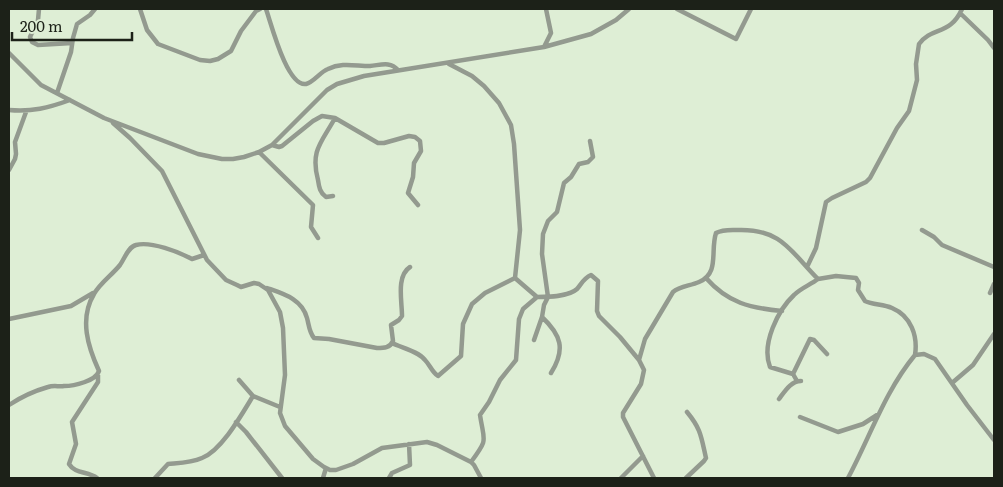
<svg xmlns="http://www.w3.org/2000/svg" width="1003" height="487" font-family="Literata,serif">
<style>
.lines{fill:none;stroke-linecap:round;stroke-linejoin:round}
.minor{stroke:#939a8f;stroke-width:4.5}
</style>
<rect width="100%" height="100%" fill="#deeed5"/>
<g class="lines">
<path class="minor" d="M39,9L38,20L30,37L32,42L38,45L72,43
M140,9L147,30L158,44L200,60L210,61L218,59L231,51L241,31L256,11L260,9
M266,9C271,23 287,87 306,84C314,82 320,72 328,69C342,62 355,66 370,66C381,65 390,61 398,70
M677,9L736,39L751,9
M960,13L988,40L994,48
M544,47L551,33L546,9
M9,53L41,85L104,118L198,154L222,159H233L244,157L259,152L272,145L327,90L337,84L364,76L544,47L591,34L616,20L629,9
M449,64L472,76L484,86L499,103L511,125L514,144L520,230L515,278
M57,93L71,52L73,38L77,24L90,15L95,9
M9,110C32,112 48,108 70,100
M113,123L130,138L162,171L207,260L226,280L237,285L241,287L254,283L259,284L268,290L280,312L283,328L285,375L280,413L285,426L313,459L324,467L330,470H336L353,464L382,448L427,442L437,445L471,462L474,465L481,478
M272,145L279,147L282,146L313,121L322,116L335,118L378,143H384L409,136L415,137L420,141L421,151L414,163L413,177L408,193L418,205
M259,152L313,205L311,227L318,238
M9,170L15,159L16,154L15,142L26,112
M333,196L326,197C320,193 319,187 318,180C310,150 322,142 335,118
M922,230L934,237L942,245L994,267
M807,267L816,248L826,202L832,198L866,182L870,178L897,128L909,111L917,80L916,64L919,44C932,26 950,36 962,9
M515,278L537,297C548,297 568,297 577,289C582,283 584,278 591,275L598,281L597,311L599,316L620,337L639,360L644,370L641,384L623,413V417L654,478
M706,278C728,303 750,308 782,311
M267,288C284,294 302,299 307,318C309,325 309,332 314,338L329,339L377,348C384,348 390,348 393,341L391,325L399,320L402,316C402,301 396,276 410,267
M990,293L994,284
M542,317C561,335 566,349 551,373
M9,319L71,306L93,293
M534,340L542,317L544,305L548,297L542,254L543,234L548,221L557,212L564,183L571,177L579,164L588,162L593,157L590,141
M392,343C402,348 418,351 425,360C430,365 432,372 438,376L461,356L463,324L472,304L485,293L515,278
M639,360L645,339L673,292C680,286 690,286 699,282C720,273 710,251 716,233C723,229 731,230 739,230C782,229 791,252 818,279L836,276L856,278L859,283L858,290L865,301C873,305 883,304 892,308C911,316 918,336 915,355
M793,374L810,339L814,340L827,354
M239,380L253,396L280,407
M797,381L793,374L770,367C761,344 778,310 794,295C801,288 810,285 818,279
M952,383L973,365L994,334
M779,399C785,391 791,381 801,381
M9,405C21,397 34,391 48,387C54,385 59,387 64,386C74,386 96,381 99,371C88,347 79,319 94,294C100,283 112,275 120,265C125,258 128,247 136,245C151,241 179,252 192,259L204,255
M800,417L838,432L863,424L877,415
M236,422L246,432L282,478
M471,462C489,438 484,442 480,415L489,402L500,380L516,360L519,319L523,309L537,297
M97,478C88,471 75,474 69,464L76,444L72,422L98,382V375
M155,478L168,464C179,463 191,463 202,458C222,450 242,414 253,396
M323,478L326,468
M389,478L392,473L410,465L409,444
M621,478L643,456
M686,478L704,461L706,458C701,436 701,429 687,412
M848,478C870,437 885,391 915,355L924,354L935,359L967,405L994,440"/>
</g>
<rect width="1003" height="487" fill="none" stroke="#1c2118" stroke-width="20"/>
<path d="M12 32v8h120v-8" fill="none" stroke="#1c2118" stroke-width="2.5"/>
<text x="20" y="32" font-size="15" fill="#1c2118" stroke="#deeed5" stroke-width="4" paint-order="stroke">200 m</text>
</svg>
